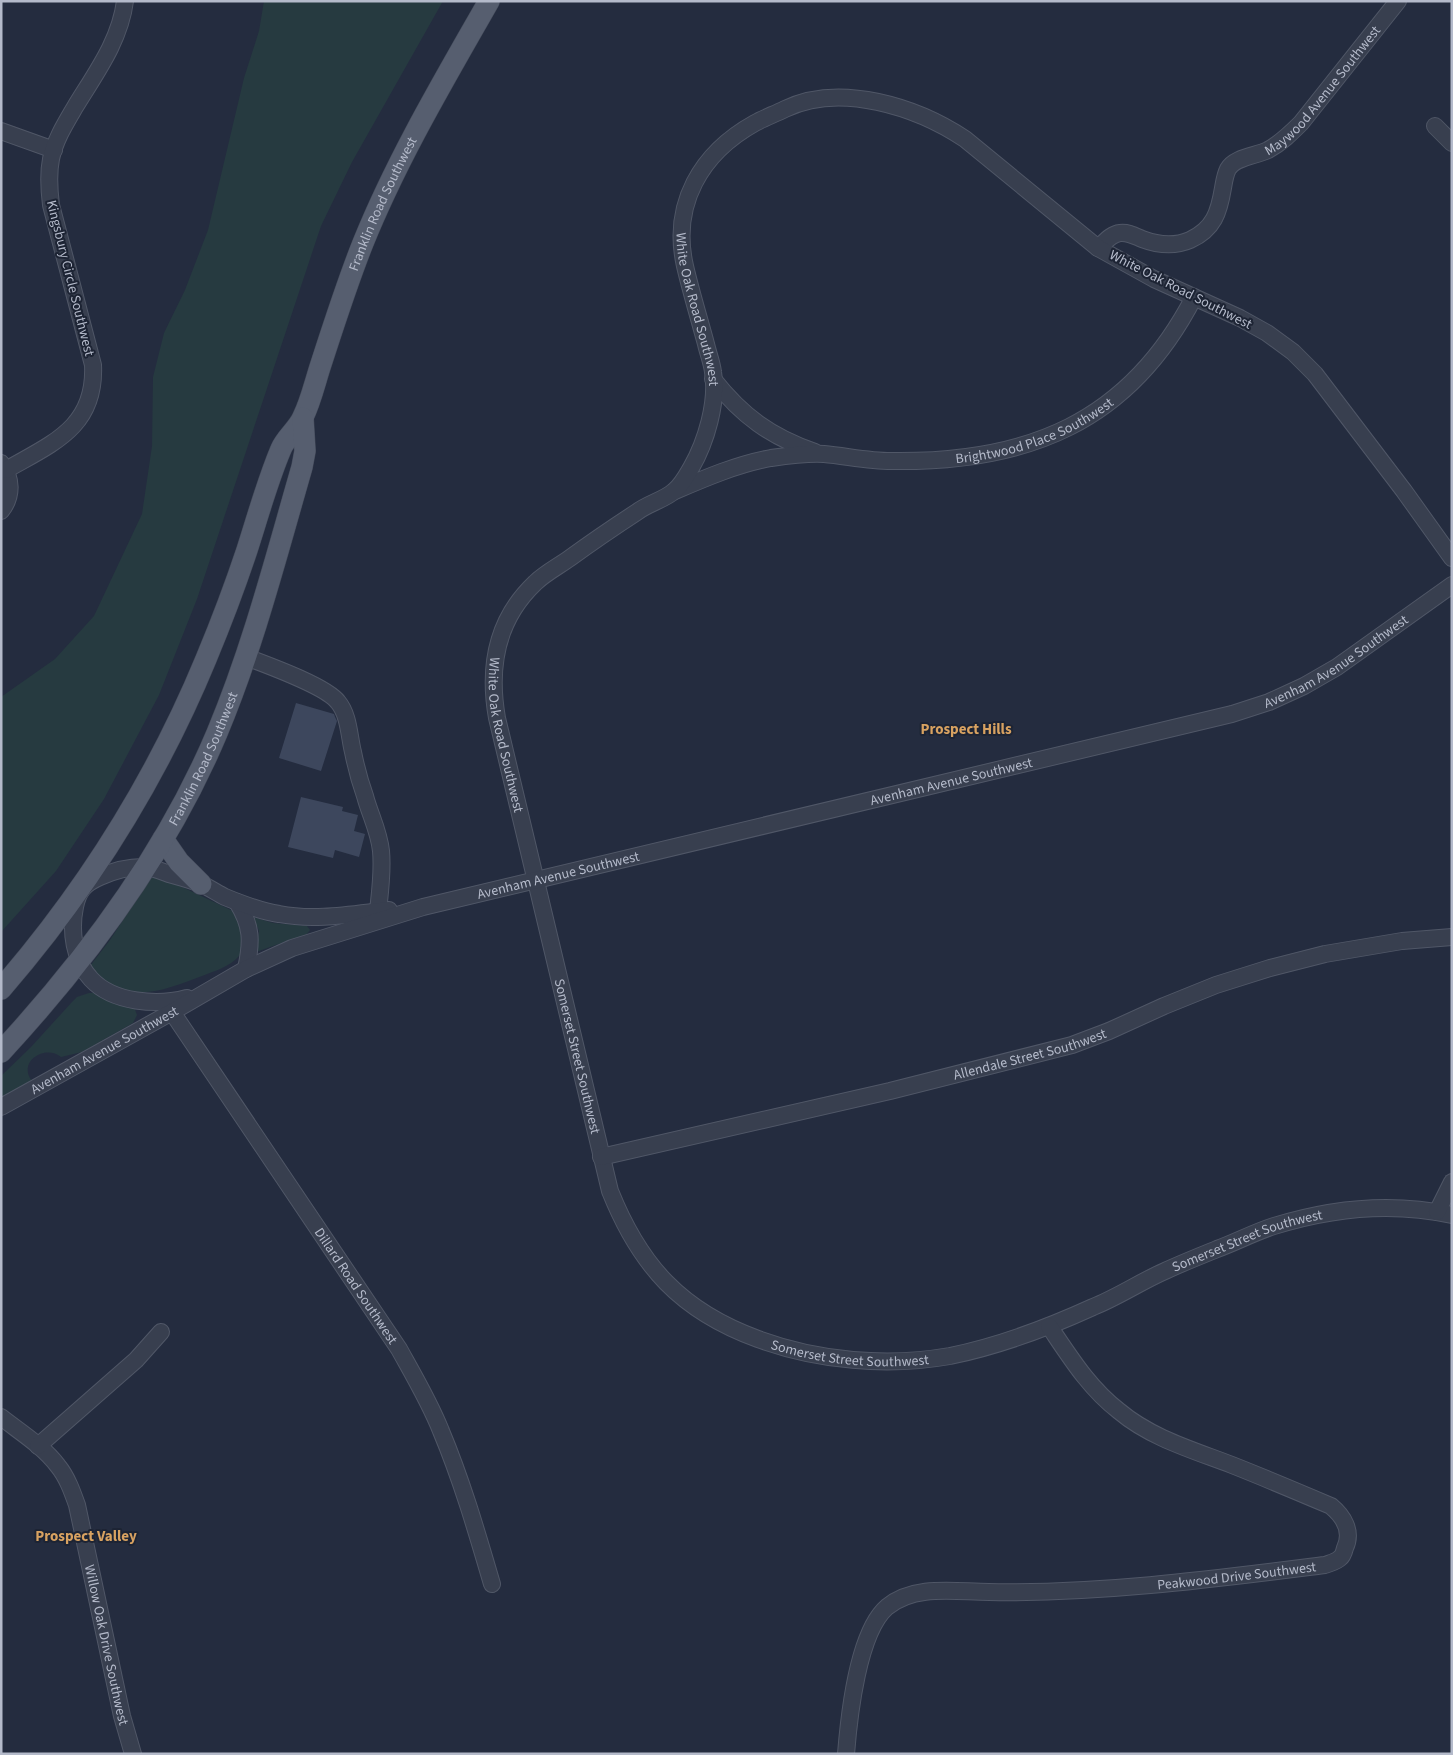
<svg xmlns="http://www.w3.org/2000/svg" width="1453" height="1755" font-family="'Source Sans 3',sans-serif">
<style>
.green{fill:#263a40}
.building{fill:#3d475d}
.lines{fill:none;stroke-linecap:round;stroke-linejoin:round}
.minor-casing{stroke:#505767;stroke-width:18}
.major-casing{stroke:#414858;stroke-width:22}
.minor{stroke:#383f4f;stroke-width:16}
.major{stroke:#565e6f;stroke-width:21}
.labels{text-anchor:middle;stroke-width:4;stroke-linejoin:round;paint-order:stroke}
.street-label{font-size:14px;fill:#b4baca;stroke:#1d2434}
.neighbourhood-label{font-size:15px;font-weight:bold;fill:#d8a261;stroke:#1d2434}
</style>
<rect width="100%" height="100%" fill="#242c3f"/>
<path class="green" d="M264,1H443L352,162L321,226L197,599L159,695L104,799L56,871L2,931L1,697L55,659L94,616L142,514L152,446L153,377L164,333L185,290L208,230L244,78L259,31Z
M152,876L156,878L161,877L233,911C236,914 239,916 241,919C245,926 244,951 239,956C230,967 214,971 202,976C161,992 121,1007 90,966L110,940Z
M253,917L273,923L307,926L310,930L307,934L256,952L259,931Z
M89,993H97L134,1007L137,1015L133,1023L82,1052L61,1057C45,1044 17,1062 32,1081L1,1098V1076L31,1047L72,1002L77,997Z"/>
<path class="building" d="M296,703L334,714L335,717L337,721L321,771L279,758Z
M301,797L343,807L342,811L358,815L354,831L365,834L359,857L335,850L333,858L288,847Z"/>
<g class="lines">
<g class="minor-casing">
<g id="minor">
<path d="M1435,126L1452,143"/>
<path d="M1,131L54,150"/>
<path id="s1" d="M1098,248C1105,242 1111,234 1120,233C1128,232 1135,236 1142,239C1158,245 1174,247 1190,240C1214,229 1219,212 1223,188C1224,182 1225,175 1228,169C1235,157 1256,156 1268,150C1281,143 1291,133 1301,123L1398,1"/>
<path d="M713,379C742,416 771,437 815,452"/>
<path d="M1,463C12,478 13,496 1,511"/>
<path d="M6,470C53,443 96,427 93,365L51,205C49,189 48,174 51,159C55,140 65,124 75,107C95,74 120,41 125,1"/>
<path id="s2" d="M675,491C705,478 738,464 771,458C785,456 810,453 824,454C846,456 869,461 891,461C1027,463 1129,423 1194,297"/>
<path id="s3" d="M1452,558L1404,491L1315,374L1293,352L1267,333L1240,318L1154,279L1098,248L965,139C917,107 840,82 785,109C775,114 764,118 755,123C701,153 671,204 685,266C691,292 699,318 706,344C708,353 712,363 713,372C718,402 706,442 691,468C687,475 681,486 674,491C666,499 647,504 637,512C614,527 592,542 570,558C559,566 545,573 535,583C496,620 488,667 497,718L610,1191C640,1266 681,1311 758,1339C818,1361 887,1367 950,1356C999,1346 1047,1328 1093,1307C1118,1297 1140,1282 1165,1271C1182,1263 1200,1256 1217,1249C1236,1242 1255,1232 1274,1226C1332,1208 1393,1202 1452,1215"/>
<path d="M246,657C267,665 326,686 338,702C349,715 349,736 353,752C356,767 360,782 365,796C370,815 379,831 381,851C383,871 380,892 378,911"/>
<path d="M237,902C252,926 252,941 246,969"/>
<path d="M187,998C158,1006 113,1003 91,979C74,961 70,931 75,907C78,891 84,884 100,877C113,871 128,867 143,867C152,867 161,871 169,874C180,877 191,880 201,884C210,888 217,893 225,897C242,904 260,911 279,914C315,921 352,914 389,910"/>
<path id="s4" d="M172,1012L399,1349C414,1376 430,1403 441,1431C462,1481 477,1533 492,1584"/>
<path id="s5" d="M1,1107L172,1012L246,969L292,948L423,907L1232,714L1269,702L1304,686L1337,667L1452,585"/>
<path id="s6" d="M601,1157L890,1091L1072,1045L1109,1031L1164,1006L1216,985L1270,968L1325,954L1402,941L1452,937"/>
<path d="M1437,1212L1452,1182"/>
<path id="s7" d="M1,1417C20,1432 43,1446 58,1466C67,1477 72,1491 77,1505L122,1716L133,1754"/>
<path d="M38,1446L136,1360L161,1332"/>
<path id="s8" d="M846,1754C849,1716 858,1632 887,1607C915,1584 956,1592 989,1592C1101,1594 1214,1579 1325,1565C1330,1563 1336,1562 1340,1558C1343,1556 1344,1552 1345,1548C1353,1531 1343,1516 1331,1506C1298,1492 1265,1478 1232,1465C1193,1450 1151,1438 1119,1411C1089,1388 1070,1357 1049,1326"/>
</g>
</g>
<g class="major-casing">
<g id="major">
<path d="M163,839L179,862L201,884"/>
<path id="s9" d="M1,989C86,891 156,780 206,659C221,623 235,586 247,550C258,516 267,482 281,449C286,437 298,429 303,417C311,401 315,382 321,364C334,324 347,283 363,243C397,159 444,80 489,1"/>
<path id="s10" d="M1,1052C88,958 167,852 217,733C253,647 276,557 302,467L305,451L303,418"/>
</g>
</g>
<use href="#minor" class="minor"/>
<use href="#major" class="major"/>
</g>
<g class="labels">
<g class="street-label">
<text dy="5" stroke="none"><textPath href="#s1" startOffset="310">Maywood Avenue Southwest</textPath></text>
<text dy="5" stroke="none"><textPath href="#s9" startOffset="880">Franklin Road Southwest</textPath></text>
<text transform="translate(71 278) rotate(76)" y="5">Kingsbury Circle Southwest</text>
<text transform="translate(1181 289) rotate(27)" y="5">White Oak Road Southwest</text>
<text dy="5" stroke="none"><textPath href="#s3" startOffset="1094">White Oak Road Southwest</textPath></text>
<text dy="5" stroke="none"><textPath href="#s2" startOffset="371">Brightwood Place Southwest</textPath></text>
<text dy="5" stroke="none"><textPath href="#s5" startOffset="1418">Avenham Avenue Southwest</textPath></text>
<text dy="5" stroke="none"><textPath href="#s3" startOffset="1619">White Oak Road Southwest</textPath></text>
<text dy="5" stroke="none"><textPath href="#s10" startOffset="358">Franklin Road Southwest</textPath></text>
<text dy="5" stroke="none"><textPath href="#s5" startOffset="1012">Avenham Avenue Southwest</textPath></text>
<text dy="5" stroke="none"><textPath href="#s5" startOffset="608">Avenham Avenue Southwest</textPath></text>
<text dy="5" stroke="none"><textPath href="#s5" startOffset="118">Avenham Avenue Southwest</textPath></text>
<text dy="5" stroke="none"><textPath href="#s6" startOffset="441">Allendale Street Southwest</textPath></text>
<text dy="5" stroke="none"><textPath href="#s3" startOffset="1949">Somerset Street Southwest</textPath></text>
<text dy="5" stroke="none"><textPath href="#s3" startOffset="2819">Somerset Street Southwest</textPath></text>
<text dy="5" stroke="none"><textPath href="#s4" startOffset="330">Dillard Road Southwest</textPath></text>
<text dy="5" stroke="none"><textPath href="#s3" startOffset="2398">Somerset Street Southwest</textPath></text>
<text dy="5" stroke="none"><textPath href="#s8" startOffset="509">Peakwood Drive Southwest</textPath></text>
<text dy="5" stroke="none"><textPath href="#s7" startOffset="262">Willow Oak Drive Southwest</textPath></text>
</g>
<g class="neighbourhood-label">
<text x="966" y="734">Prospect Hills</text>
<text x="86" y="1541">Prospect Valley</text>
</g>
</g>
<rect width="1453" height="1755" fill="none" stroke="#b4baca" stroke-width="5"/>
</svg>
